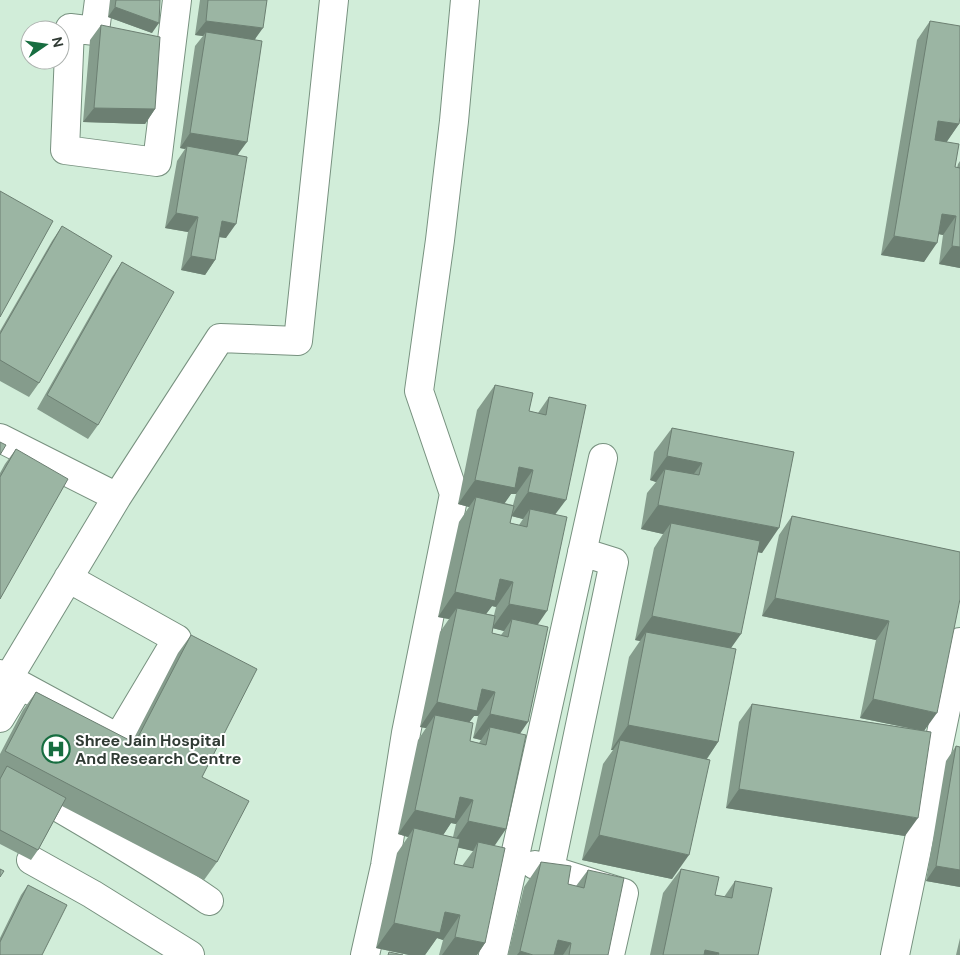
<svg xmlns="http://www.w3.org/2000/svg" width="960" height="955" font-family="'DM Sans',sans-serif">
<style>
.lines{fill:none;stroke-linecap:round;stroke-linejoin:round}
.minor-casing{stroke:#77917f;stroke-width:30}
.minor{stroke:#fff;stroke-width:28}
.wall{fill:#859c8c;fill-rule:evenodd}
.shaded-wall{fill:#6c7f72}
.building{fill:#9bb5a3;stroke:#6c7f72}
.labels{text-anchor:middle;stroke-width:4;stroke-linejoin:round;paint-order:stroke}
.poi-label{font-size:16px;font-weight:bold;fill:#303b34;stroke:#fff;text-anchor:start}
</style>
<rect width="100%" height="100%" fill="#d1edd9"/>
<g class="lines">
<g class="minor-casing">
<path id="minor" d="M99,0L95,31L70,28L65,150L157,162L177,0
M0,438L117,497
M0,674L118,738L177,639L68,578
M0,692L117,497L220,338L298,341L334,0
M0,718L20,685
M0,774C71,814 142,855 209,901
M31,860L92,894L190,955
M535,865L624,893L610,955
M550,869L614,562L582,552
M365,955L385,866L406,733L454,494L419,391L440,240L454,121L465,0
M493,955L603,458
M895,955L960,642"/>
</g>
<use href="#minor" class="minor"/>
</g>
<path class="wall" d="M110,0H160L152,33L108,17Z
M200,0H267L255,40L226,238L219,237L215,260L205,275L181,270L188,232L165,228L177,161L185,149L180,148L195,46L203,36L195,35Z
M930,21L959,124L946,142L955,167L957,168L958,164L960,161V268L939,264L943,235L939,234L924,262L881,255L917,40Z
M101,25L155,109L145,124L83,122L90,40Z
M62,226L39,383L29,397L0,381V331L52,241Z
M122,262L98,425L88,439L37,409L112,277Z
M495,385L529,411L538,413L549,397L555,515L520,733L494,846L485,943L477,955H439L443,940L437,938L425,955H409L376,948L397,853L408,837L398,834L418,740L426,728L420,727L440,632L449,619L438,617L459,522L469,507L458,504L477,410ZM511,494H516L513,505L504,503ZM512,516L523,519L519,525L510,523ZM492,606L496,607L494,615L486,614ZM493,628L504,631L501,635L492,633ZM474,716H478L473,738L481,740L479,743L470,741L469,722ZM451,823L456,824L453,837L443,835ZM458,847L473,851L462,866L454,864Z
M672,428L794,452L762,553L758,552L731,648L718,742L707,759L672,879L582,860L603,764L613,750H611L629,657L640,641L635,640L654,548L663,534L641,529L647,493L656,482L650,480L654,452Z
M16,449L0,599V473L5,464Z
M792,516L960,552L924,731L905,836L726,808L739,722L752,704L913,729L860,718L876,640L762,616L779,535Z
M191,635L202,777L217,862L204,880L62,806L38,850L31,860L0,844V754L23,710L36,692L132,742L178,653Z
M956,746L960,887L926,881L946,761Z
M541,862L568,884L576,886L588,870L608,955H508L524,887Z
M681,869L715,895L724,897L735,881L758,955H650L663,893Z
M28,885L0,955V938L21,895Z
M960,938V955H956Z"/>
<path class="shaded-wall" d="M115,7L159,23L152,33L108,17Z
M206,21L263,28L253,42L206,32L203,36L195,35Z
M94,108L155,109L145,124L83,122Z
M938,121L959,124L946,143L925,139Z
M190,133L247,142L236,157L187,146L185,149L180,148Z
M176,213L198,217L188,232L165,228Z
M942,214L956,216L943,235L929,232Z
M222,221L236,224L226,238L212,236Z
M894,236L937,243L924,262L881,255Z
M952,246L960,247V268L939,264Z
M191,256L215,260L205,275L181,270Z
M667,456L702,463L684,487L665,469L656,482L650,480Z
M519,467L533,470L516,494H511L498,513L476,497L469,507L458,504L475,480Z
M528,492L566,500L548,524L530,509L523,519L511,516Z
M658,505L779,528L762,553L668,535L671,523L663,534L641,529Z
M500,579L513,582L496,607L492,606L478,625L457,608L449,619L438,617L455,592Z
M775,598L889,621L876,640L762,616Z
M509,604L547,611L530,636L512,619L504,631L492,628Z
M652,616L741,634L724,658L646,632L640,641L635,640Z
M482,689L495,692L478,716H474L460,735L435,715L426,728L420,727L437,702Z
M873,699L937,713L924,731L860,718Z
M490,714L528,722L511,747L490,727L481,740L473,738Z
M628,725L718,742L701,767L620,740L613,750H611Z
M739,789L918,818L905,836L726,808Z
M460,797L473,800L456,824L451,823L438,843L414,828L408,837L398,834L415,810Z
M468,821L506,829L489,854L478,842L473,851L451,846Z
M599,835L689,855L672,879L582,860Z
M936,866L960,870V887L926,881Z
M445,912L460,915L443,940L437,938L425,955H409L376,948L394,923Z
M455,937L485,943L477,955H442Z
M558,940L571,943L563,955H547Z
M705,950L719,953L717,955H702Z
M520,951L533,955H517Z"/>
<path class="building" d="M116,0H160L159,23L115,7Z
M208,0H267L263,28L206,21Z
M930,21L960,26V117L959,124L938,121L935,140L959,144L955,167L960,168V247L952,246L956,216L942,214L937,243L894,236Z
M101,25L160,37L155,109L94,108Z
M206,32L262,41L247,142L190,133Z
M187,146L247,157L236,224L222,221L215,260L191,256L198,217L176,213Z
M0,191L53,221L0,317Z
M62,226L112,256L39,383L0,360V334Z
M122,262L174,292L98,425L47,395Z
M495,385L533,393L529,411L546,415L549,397L586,405L566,500L528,492L533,470L519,467L515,488L475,480Z
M672,428L794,452L779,528L658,505L665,469L699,475L702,463L667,456Z
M0,442L6,445L0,455Z
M16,449L68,479L0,599V477Z
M476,497L514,506L510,523L527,527L530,509L567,517L547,611L509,604L513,582L500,579L495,601L455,592Z
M792,516L960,552V599L937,713L873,699L889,621L775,598Z
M671,523L760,541L741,634L652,616Z
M457,608L495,616L492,633L508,637L512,619L548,627L528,722L490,714L495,692L482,689L477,711L437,702Z
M646,632L736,649L718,742L628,725Z
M191,635L257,669L202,777L249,801L217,862L5,751L36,692L135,743Z
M752,704L931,732L918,818L739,789Z
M435,715L473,723L470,741L486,745L490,727L526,735L506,829L468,821L473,800L460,797L455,819L415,810Z
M620,740L710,760L689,855L599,835Z
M956,746L960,747V870L936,866Z
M7,766L66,798L38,850L0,830V779Z
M414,828L460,839L454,864L473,868L478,842L505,848L485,943L455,937L460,915L445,912L440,933L394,923Z
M541,862L571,866L568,884L584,888L588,870L624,878L608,955H569L571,943L558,940L554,955H533L520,951Z
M0,869L4,871L0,877Z
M681,869L719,877L715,895L732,898L735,881L772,888L758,955H718L719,953L705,950L704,955H663Z
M28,885L67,905L42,955H0V942Z
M389,952L403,955H388Z"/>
<defs>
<g id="hospital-ring" transform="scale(1.4375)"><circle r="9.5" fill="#fff" stroke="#176d40" stroke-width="1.5"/><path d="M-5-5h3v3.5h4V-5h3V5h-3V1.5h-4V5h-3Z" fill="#176d40"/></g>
</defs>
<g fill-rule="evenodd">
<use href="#hospital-ring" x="56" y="749"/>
</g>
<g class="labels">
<g class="poi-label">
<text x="75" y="746">Shree Jain Hospital<tspan x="75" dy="18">And Research Centre</tspan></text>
</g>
</g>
<g transform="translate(45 45) rotate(77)"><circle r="24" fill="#ffffff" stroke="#acb1ae"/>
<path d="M0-4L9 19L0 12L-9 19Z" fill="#176d40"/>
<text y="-8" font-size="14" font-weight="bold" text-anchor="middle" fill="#303b34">N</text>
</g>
</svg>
